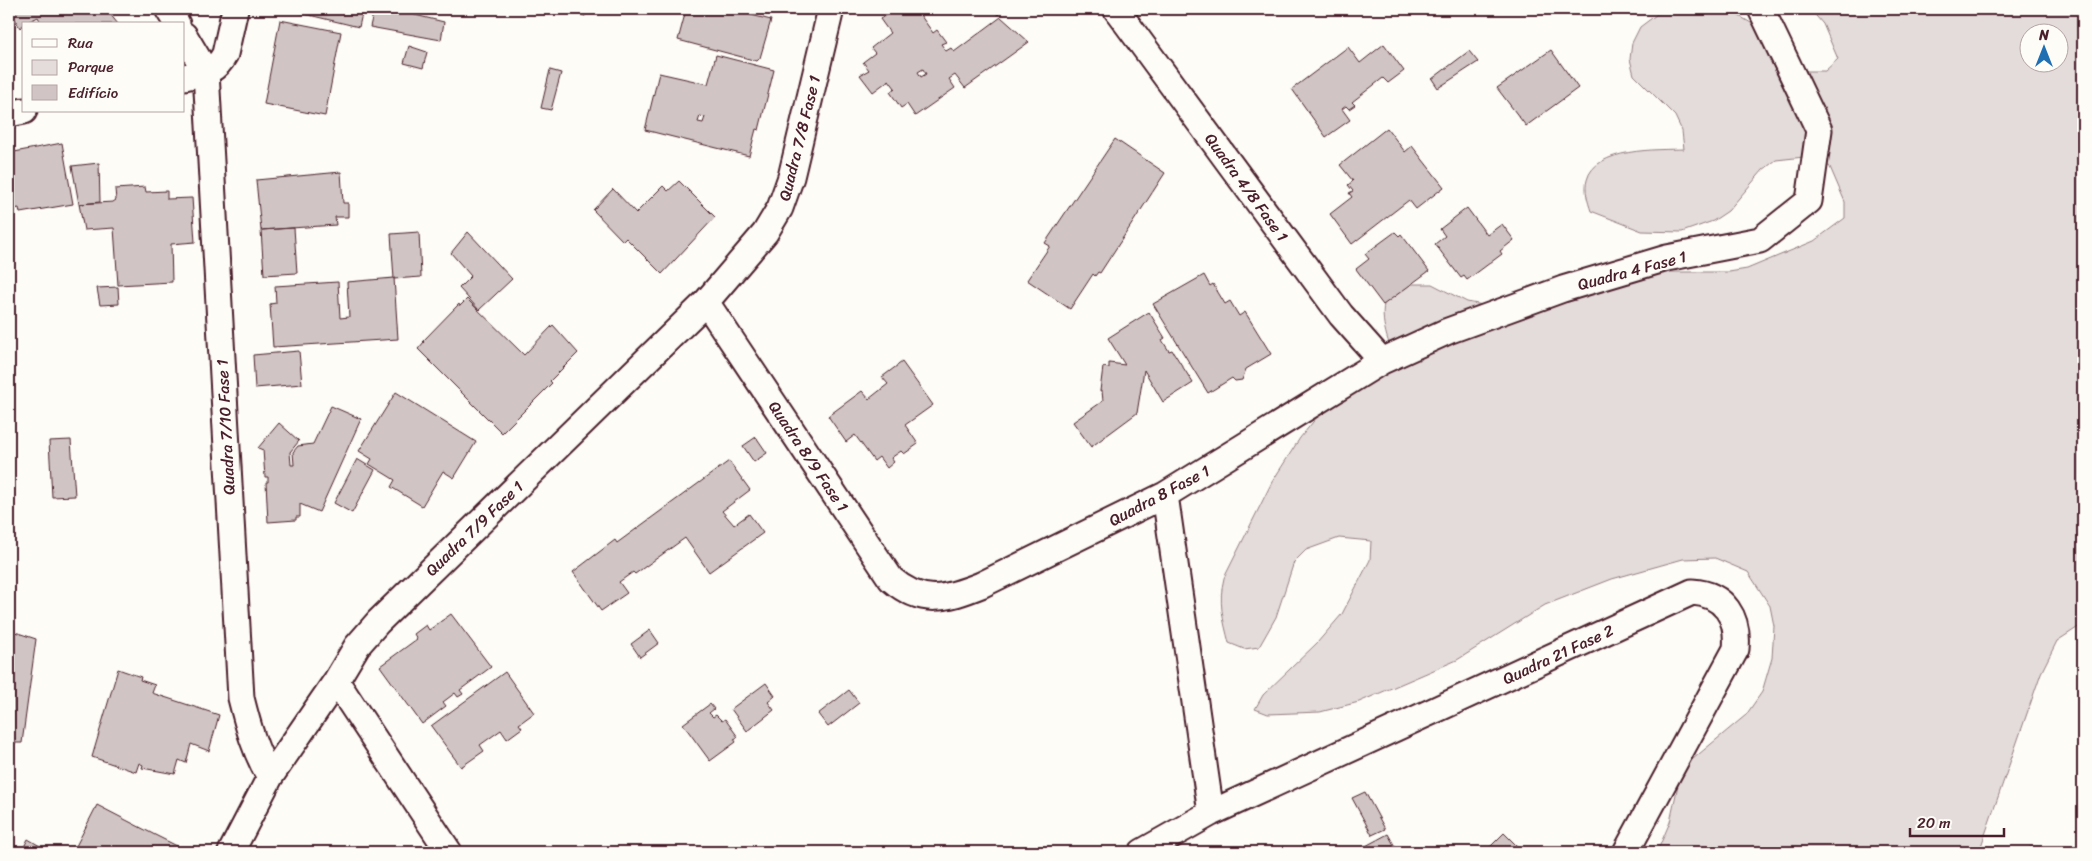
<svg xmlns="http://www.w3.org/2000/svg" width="2092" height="861" font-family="Sriracha,sans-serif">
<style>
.green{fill:#e3dcda;stroke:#967e82;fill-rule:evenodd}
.building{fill:#d0c5c4;stroke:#4a1f2b;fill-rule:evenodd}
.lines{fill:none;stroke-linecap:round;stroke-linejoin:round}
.minor-casing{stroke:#4a1f2b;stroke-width:29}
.minor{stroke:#fdfcf7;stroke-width:25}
.labels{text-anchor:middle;stroke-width:4;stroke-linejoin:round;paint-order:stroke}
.street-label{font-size:16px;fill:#4a1f2b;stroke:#fdfcf7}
</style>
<rect width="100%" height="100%" fill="#fdfcf7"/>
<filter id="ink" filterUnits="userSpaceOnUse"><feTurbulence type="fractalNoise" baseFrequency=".02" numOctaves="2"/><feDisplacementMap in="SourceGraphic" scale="10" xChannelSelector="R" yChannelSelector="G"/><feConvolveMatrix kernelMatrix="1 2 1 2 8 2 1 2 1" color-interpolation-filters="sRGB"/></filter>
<g filter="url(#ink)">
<path class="green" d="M1664,9H1727L1770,34L1793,62L1807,71H1825L1838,59L1823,24L1810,9H2083V624L2057,641L2041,673L1979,852H1657L1670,822L1678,785L1687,764L1746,715L1762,692L1772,658L1774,626L1770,606L1748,572L1715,558L1683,559L1612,579L1545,605L1457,660L1359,702L1320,712L1268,714L1255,709L1263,695L1317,643L1342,614L1370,560L1371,541L1339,538L1306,550L1294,562L1276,617L1259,647L1244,649L1229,643C1223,619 1218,602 1224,578L1272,482L1300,438L1347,380L1397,364C1389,344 1379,322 1385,299C1386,294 1393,288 1397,284H1432L1467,302L1483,305L1636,272H1729L1747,269L1814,241L1845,218V202L1830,167L1813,156L1776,160L1763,170L1728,211L1713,221L1682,232L1642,231L1591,211C1588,202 1584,190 1587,180C1595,147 1658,150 1684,149L1682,131L1675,116L1634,75L1630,59L1632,43L1640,27ZM2030,32H2060V62H2030Z"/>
<path class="building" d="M9,9H106L118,24H42L38,17L24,24L20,28Z
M284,9H363L359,27Z
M374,9H390L444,22L441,40L370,27Z
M565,9H587L585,16Z
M695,9H727L771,20L760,58L757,61L678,40L685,14H693Z
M894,9H916L933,33L937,30L946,42L941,44L946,51L951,48L954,52L1001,17L1029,42L965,88L955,75L949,79L955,88L915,116L907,104L901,108L890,92L895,88L889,80L873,92L860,75L869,70L863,62L875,53L871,48L890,33L880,19ZM923,69L926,74L921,77L918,72Z
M991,9H1004L998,15Z
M280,20L341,32L325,116L264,104Z
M1384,44L1404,71L1388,83L1383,78L1352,102L1355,105L1349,109L1346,106L1342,109L1350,120L1326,137L1292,89L1348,47L1360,63Z
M409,46L427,52L423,68L404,63Z
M1551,50L1578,88L1526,126L1497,88Z
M1469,51L1478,62L1438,88L1432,79Z
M716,55L774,70L759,130L756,129L749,156L645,130L659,73L708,84ZM700,116L705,117L703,123L698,122Z
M550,70L561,73L551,110L541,108Z
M1387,128L1405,152L1412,146L1444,187L1416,209L1409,200L1352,244L1330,214L1352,197L1349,193L1353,191L1348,185L1353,181L1340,165Z
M1115,139L1165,173L1100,273L1098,272L1095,276L1093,274L1070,309L1027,280L1050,246L1045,243Z
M62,143L73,204L20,213L19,208L9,210V153Z
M99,163L100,202L79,204L72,166Z
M341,172L343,203H348V217H335L336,225L261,230L256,180Z
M679,181L715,217L662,274L626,238L623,241L593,210L613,189L636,213L663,186L668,191Z
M145,187L146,192L167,191V199L192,198L195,242L171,244L172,282L118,285L114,228L84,230L79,204L113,202L116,200L115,189Z
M1467,208L1487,235L1502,224L1514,240L1500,251L1502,254L1467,280L1464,276L1461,278L1435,244L1445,236L1440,229Z
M294,228L297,273L264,275L261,230Z
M419,232L421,277L394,279L391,234Z
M468,232L512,279L479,310L459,288L471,276L451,253Z
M1395,232L1399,236L1401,234L1429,271L1383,305L1356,269L1369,259L1365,254Z
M1204,275L1210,286L1213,284L1225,304L1230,301L1239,316L1245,312L1271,354L1246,369L1242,380L1235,381L1232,378L1208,393L1153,304Z
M394,278L398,339L273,347L270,304L276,303L275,286L338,282L340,318L349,317L347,282Z
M118,287L119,304L100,305L97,288Z
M467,299L524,355L553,325L578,353L550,381L552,383L502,433L418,349L424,342L423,341L459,304L460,306Z
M1149,312L1165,338L1162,340L1169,351L1172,350L1193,383L1163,402L1144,370L1137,413L1091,447L1073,422L1103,401L1102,391H1100L1103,367L1109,368V363L1125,365L1108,338Z
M299,351L302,384L255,388L253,355Z
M902,362L933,405L905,425L918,444L904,454L901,451L891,458L894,462L887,468L879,457L874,461L855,435L846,442L828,416L862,391L869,399L888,384L882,377Z
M396,392L476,442L454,478L443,471L422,506L391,487L395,480L369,464L372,459L359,451Z
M331,406L361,419L319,512L300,504V517H296V520L268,522L266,482H268V477H265L263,450L258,448L279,423L299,441L290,452L291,465H294L293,452L298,446L313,444Z
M756,437L767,453L754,462L743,446Z
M71,440L75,496L52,497L49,441Z
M357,459L375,470L352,513L334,503Z
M729,461L750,490L722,511L734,525L749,514L763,533L709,572L685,538L635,574L633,572L619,582L627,593L601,611L573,572L615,540L617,543Z
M451,614L491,667L460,690L463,694L458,697L455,693L443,702L446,706L422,724L380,666L417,639L414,634L426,625L429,630Z
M9,630L36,639L22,743H9Z
M650,630L659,643L640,657L631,644Z
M118,669L141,677L140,680L155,685L152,693L219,715L209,751L191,744L186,763L179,760L175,774L142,768L143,765L139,763L136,772L92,757Z
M505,672L534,713L519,724L522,728L507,739L501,730L480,745L484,751L461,767L431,726Z
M766,683L775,696L768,702L774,710L747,731L731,709Z
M849,690L859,703L828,727L818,714Z
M710,704L714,709L709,713L713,717L716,715L722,721L725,719L738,737L734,739L736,742L710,761L683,724Z
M1365,792L1385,829L1372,835L1352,798Z
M97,805L153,834L189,852H73Z
M1504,833L1521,850L1518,852H1485Z
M1388,834L1398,852H1351L1362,848Z
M28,839L50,852H28L24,847Z
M2030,847L2045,849V852H2029Z"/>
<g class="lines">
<g class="minor-casing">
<path id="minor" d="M168,9L177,24
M1116,9L1341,315L1382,361
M184,35L206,72L241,698C248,726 255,752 270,777
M184,77C203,73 215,73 225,54L235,9
M9,114L24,111
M706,302L891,579C922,606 946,599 981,585L1165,495L1382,361L1448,331L1563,289L1667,258L1760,240L1809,201L1819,130L1761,9
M1165,495L1211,813
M336,681L449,852
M231,852L270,777L336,681L357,646L378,622L706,302L765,233L780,208L791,177L831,9
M1142,852L1211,813L1692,592C1725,594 1739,618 1736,649L1626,852"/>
</g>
<use href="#minor" class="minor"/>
</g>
</g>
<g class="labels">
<g class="street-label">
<text transform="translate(799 138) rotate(-76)" y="6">Quadra 7/8 Fase 1</text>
<text transform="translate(1247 187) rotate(54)" y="6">Quadra 4/8 Fase 1</text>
<text transform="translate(1632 270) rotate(-15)" y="6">Quadra 4 Fase 1</text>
<text transform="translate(225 427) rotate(-93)" y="6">Quadra 7/10 Fase 1</text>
<text transform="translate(809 456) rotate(56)" y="6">Quadra 8/9 Fase 1</text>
<text transform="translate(1159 495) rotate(-28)" y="6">Quadra 8 Fase 1</text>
<text transform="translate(474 528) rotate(-44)" y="6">Quadra 7/9 Fase 1</text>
<text transform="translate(1558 654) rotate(-25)" y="6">Quadra 21 Fase 2</text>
</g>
</g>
<rect width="2092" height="861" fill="none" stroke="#fdfcf7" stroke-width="30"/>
<rect x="15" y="15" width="2062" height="831" fill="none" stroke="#4a1f2b" stroke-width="2" filter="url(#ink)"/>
<rect x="22" y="22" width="162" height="90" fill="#fdfcf7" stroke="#b5a4a5"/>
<rect x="32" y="39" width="25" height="8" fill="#fdfcf7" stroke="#b5a4a5"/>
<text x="68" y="48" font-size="15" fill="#4a1f2b">Rua</text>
<rect x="32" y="60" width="25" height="15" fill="#e3dcda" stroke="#b5a4a5"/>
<text x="68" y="72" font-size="15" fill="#4a1f2b">Parque</text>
<rect x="32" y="85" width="25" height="15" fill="#d0c5c4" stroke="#b5a4a5"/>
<text x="68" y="98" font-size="15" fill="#4a1f2b">Edifício</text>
<g transform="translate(2044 48)"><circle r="24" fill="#fdfcf7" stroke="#b5a4a5"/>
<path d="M0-4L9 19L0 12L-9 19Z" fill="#1f6fb2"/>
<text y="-8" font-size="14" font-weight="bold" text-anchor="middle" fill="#4a1f2b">N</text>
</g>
<path d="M1910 828v8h94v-8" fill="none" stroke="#4a1f2b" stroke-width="2.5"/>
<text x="1917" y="828" font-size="15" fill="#4a1f2b" stroke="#fdfcf7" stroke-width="4" paint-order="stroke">20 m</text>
</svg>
